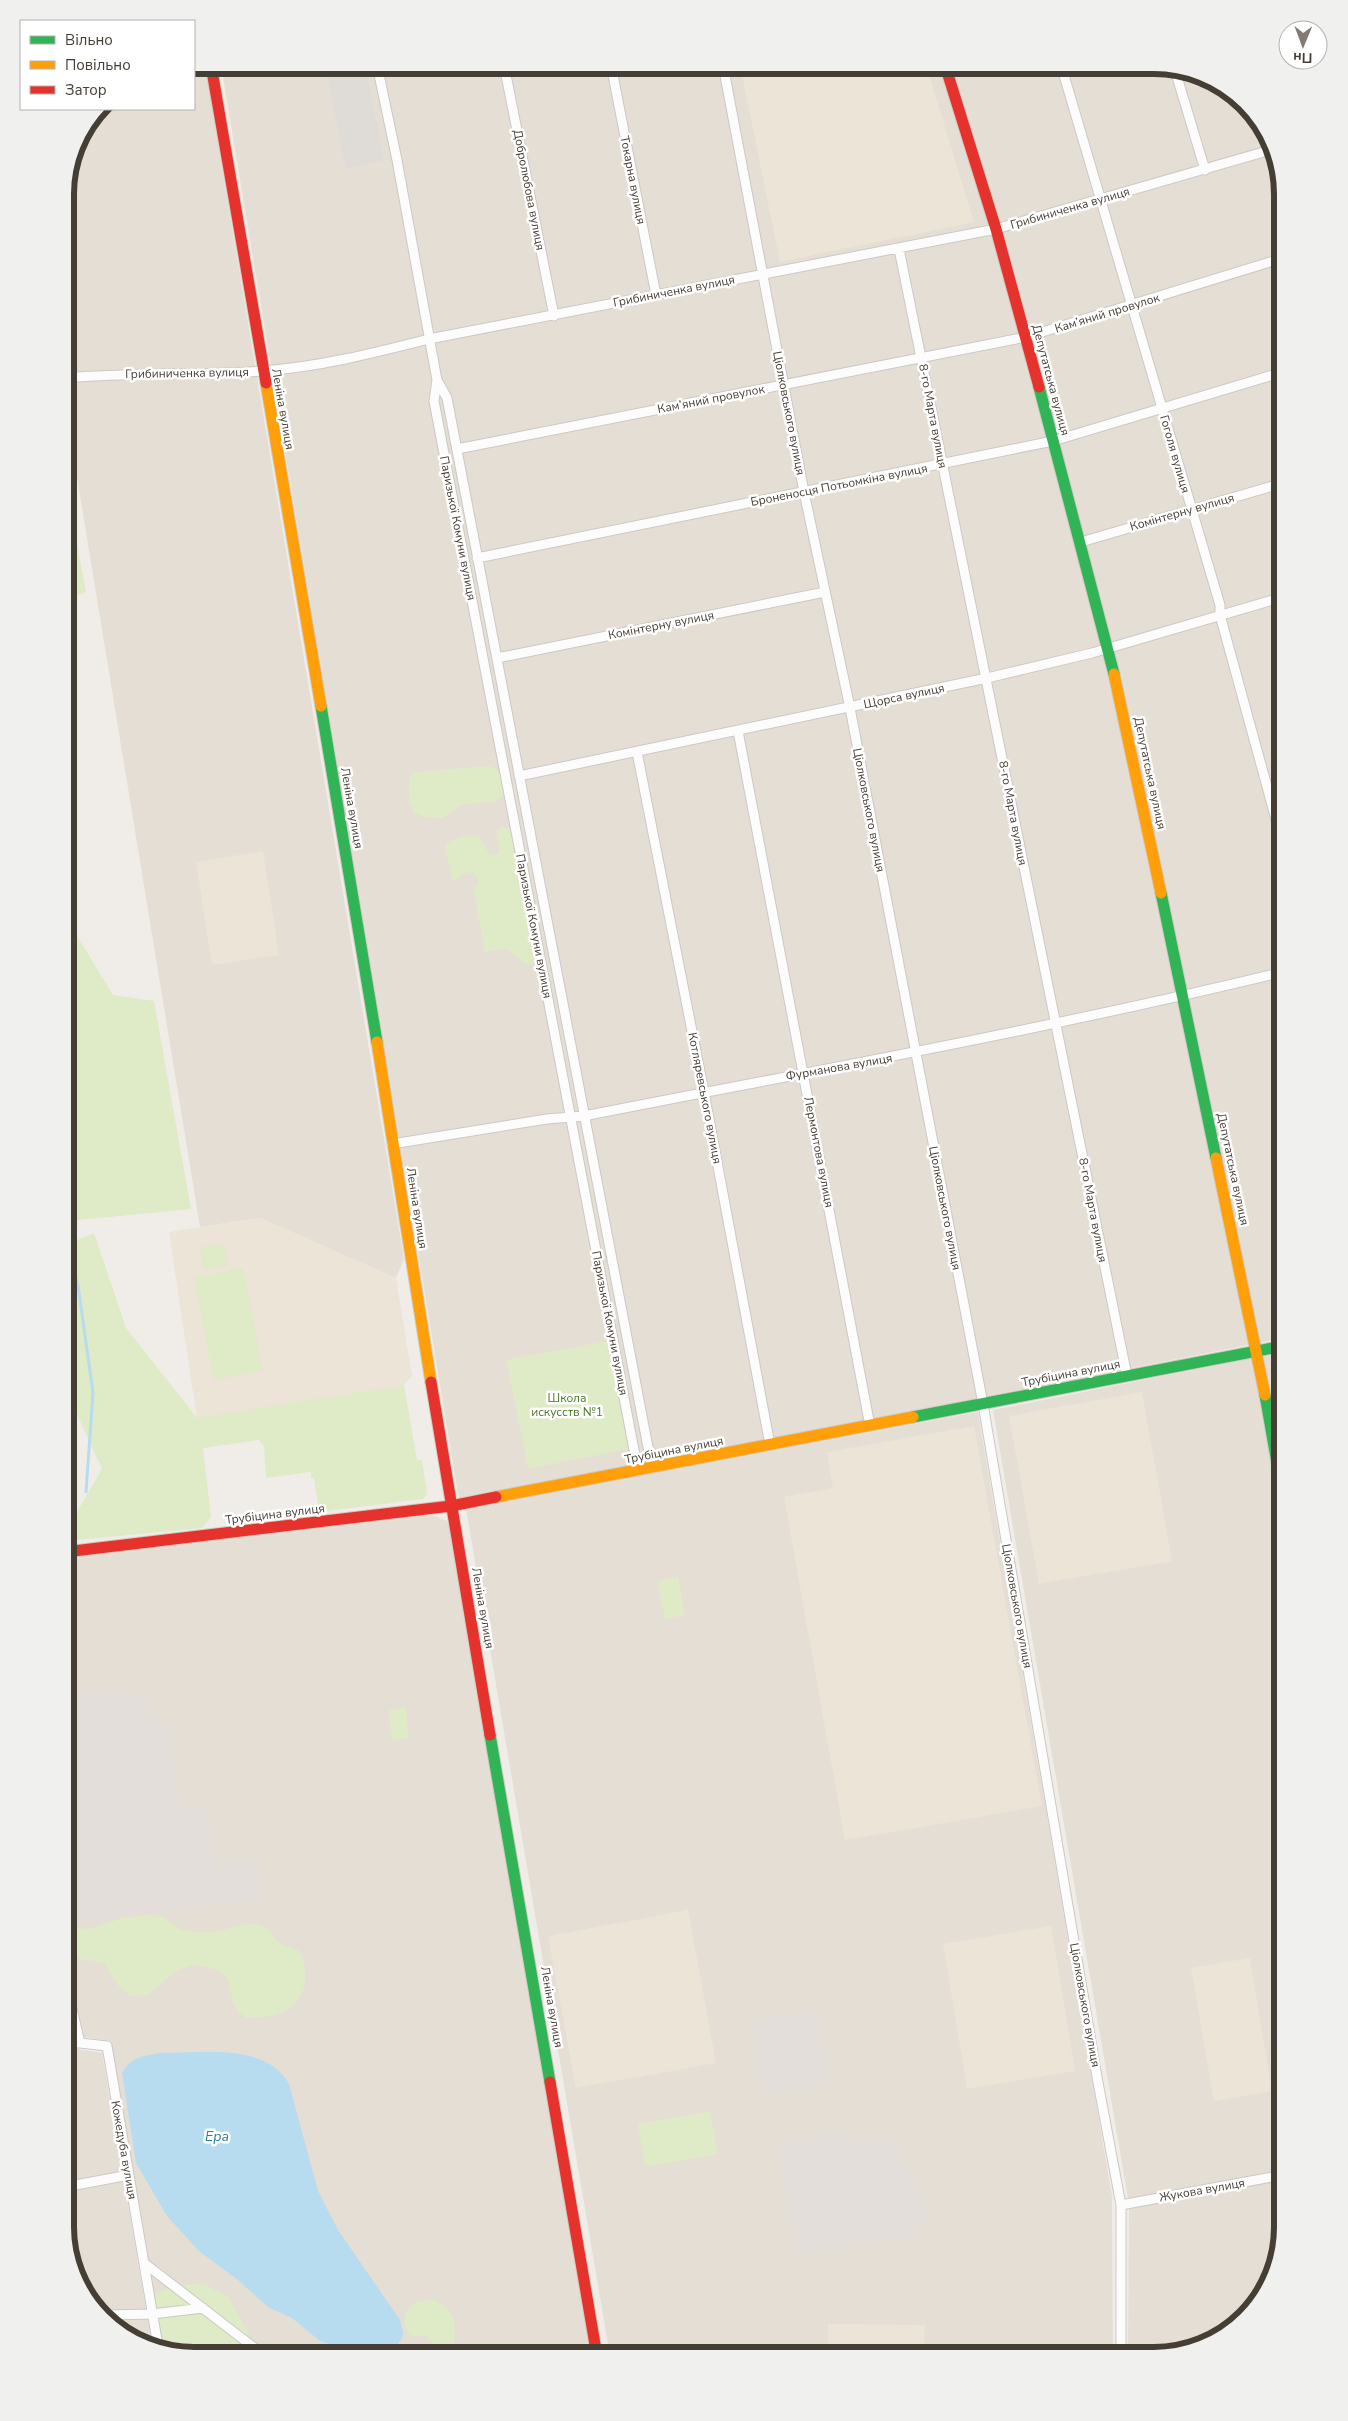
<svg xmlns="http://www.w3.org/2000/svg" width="1348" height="2421" font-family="'Nunito Sans',sans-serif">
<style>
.residential{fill:#e4ded5}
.industrial{fill:#e3ded9}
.education{fill:#ebe4d7}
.green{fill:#dfeac7}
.parking{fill:#dfdcd8}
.water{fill:#b7dcef}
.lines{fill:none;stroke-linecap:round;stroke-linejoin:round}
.stream{stroke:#b7dcef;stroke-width:3}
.street-casing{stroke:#ccc9c4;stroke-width:11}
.fast-casing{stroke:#cfcabf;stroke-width:13}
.slow-casing{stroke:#cfcabf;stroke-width:13}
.jam-casing{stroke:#cfcabf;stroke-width:13}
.street{stroke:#fdfcfc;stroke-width:9}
.fast{stroke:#30b455;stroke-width:11}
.slow{stroke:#ff9f0a;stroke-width:11}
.jam{stroke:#e5322d;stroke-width:11}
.labels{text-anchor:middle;stroke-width:5;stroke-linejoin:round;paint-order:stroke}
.street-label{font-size:12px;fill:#453e34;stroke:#fff}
.park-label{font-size:12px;fill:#4a7826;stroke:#fff}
.water-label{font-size:14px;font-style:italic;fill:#2a7cab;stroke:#fff}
.rim{fill:none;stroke:#453e34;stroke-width:6}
</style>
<rect width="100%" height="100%" fill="#f0ede8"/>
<path class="residential" d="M194,65H205L404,1259L396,1278L260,1218L200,1227L65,404V186L75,144L99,109H194Z
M221,65H1163L1232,91L1273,144L1283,194V1338L459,1500Z
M1283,1352V2227L1261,2299L1204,2346L1154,2356H1128L1129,2204L993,1410Z
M978,1412L1112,2196L1113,2356H610L466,1508Z
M432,1515L447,1521L451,1528L591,2356H186L162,2348L111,2041L83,2037L65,1959V1557Z
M65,2002L76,2049L102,2053L152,2344L122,2334L75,2277L65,2227Z"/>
<path class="industrial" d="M103,1688L149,1698L146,1717L166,1722L182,1811L207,1807L218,1864L258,1860L265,1899L65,1923V1695Z
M817,2010L831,2086L763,2095L751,2020Z
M849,2130L852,2143L897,2134L904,2169L915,2167L928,2223L918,2225L919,2237L796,2255L777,2143Z"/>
<path class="education" d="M740,65H926L974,222L780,262Z
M263,851L279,955L212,965L196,862Z
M260,1218L396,1278L412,1376L404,1385L197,1419L169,1232Z
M1142,1392L1172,1561L1039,1584L1009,1416Z
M974,1426L1042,1806L845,1840L784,1497L833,1488L827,1452Z
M688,1910L716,2063L576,2088L548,1936Z
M1051,1926L1075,2071L967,2089L943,1944Z
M1250,1958L1272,2091L1214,2101L1191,1968Z
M828,2324L925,2325L924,2356H828Z"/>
<path class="green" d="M65,478L86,592L65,600Z
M487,766L495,768L502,773L506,790L502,796L494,802L464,804L442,818H427L414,813L409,799V778L414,772Z
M502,827L510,829L534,948L537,963C526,969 516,955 507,949L485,952L473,888L478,885V877L471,872L463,874L455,881L452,880L445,846C452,838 469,833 479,836L490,855L499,853L496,831Z
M68,921L113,995L154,1001L191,1209L69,1221L65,1215V922Z
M94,1233L126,1328L197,1418L404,1385L417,1460H422L427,1494L423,1499L319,1512L314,1478H311V1472L266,1478L264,1446L259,1440L203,1448L211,1517L202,1528L65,1541V1532L102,1469L65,1388V1245Z
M224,1243L228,1265L204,1270L199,1248Z
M243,1268L263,1370L214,1380L194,1278Z
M607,1341L629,1449L528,1469L506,1360Z
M678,1577L685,1615L665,1619L657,1581Z
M406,1708L409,1738L392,1740L389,1710Z
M148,1915C172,1915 163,1921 178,1928C188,1932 202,1933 212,1932C229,1930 251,1917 268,1929C273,1933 275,1940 280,1943C286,1947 293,1947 298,1950C303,1954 305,1966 305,1972C308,2009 277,2019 246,2018C229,2004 233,1995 227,1978L218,1970L195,1965L177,1970L148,1995L130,1996L120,1988L104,1963C89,1959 76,1961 65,1952V1927L88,1929L123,1918Z
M710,2111L718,2154L645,2167L638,2124Z
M192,2284H204L228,2296L253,2342L264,2356H186L166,2349C148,2305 134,2291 192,2284Z
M434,2300C463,2314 454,2331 453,2356H422L424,2351L432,2342L424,2335L412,2337C401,2328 402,2311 414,2303C419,2300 428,2300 434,2300Z"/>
<path class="parking" d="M325,65H365L384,160L346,169Z"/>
<path class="water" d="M160,2053C200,2053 265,2042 289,2084L318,2191L338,2230L400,2320L403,2332L402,2338L397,2345L388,2348H342L320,2341L292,2318L268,2307L238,2280L199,2251L167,2216L136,2163L122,2073C131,2057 143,2056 160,2053Z"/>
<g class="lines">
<path class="stream" d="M65,1246L78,1285L93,1393L86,1492"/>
<g class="street-casing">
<path id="street" d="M377,65L397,160L437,380L447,398L652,1468
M504,65L554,316
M611,65L656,295
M723,65L804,492L850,708L983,1404L1097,2077L1121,2205V2356
M1061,65L1220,605V615L1283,845
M1175,70L1205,170
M899,249L1127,1376
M65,378C131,372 197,376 262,371C319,367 374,353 429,339L996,229L1274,149
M437,380L434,401L638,1471
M457,449L1026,337L1283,258
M1081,542L1283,483
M477,558L1053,441L1283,372
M497,658L825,592
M738,731L870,1426
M637,752L704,1092L770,1445
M519,776L987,678L1092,653L1283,597
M392,1144L547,1119L584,1116C818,1070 1052,1028 1283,972
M65,1979L80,2043L107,2046L158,2346
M65,2043H80
M65,2187L129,2175
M1121,2205L1283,2175
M144,2263L265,2356
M106,2315L152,2314L203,2308"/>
</g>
<g class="fast-casing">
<path id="fast" d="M1039,387L1114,674
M321,706L377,1042
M1161,893L1216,1158
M1265,1395L1283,1497
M913,1417L1283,1346
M490,1735L550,2082"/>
</g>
<g class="slow-casing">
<path id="slow" d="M266,383L321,706
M1114,674L1161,893
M377,1042L431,1382
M1216,1158L1265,1395
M496,1497L913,1417"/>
</g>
<g class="jam-casing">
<path id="jam" d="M211,65L266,383
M945,65L996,229L1039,387
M431,1382L490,1735
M65,1552L451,1506L496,1497
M550,2082L597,2356"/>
</g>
<use href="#street" class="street"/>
<use href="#fast" class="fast"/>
<use href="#slow" class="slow"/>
<use href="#jam" class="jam"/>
</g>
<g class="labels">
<g class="street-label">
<text transform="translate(633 180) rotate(79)" y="4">Токарна вулиця</text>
<text transform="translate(529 190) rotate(79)" y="4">Добролюбова вулиця</text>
<text transform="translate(1070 208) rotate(-16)" y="4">Грибиниченка вулиця</text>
<text transform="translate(674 291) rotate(-11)" y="4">Грибиниченка вулиця</text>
<text transform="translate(1107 313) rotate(-17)" y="4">Кам’яний провулок</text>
<text transform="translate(187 373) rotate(-1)" y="4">Грибиниченка вулиця</text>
<text transform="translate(1051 380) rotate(75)" y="4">Депутатська вулиця</text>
<text transform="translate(711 399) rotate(-11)" y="4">Кам’яний провулок</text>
<text transform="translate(283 409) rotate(80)" y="4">Леніна вулиця</text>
<text transform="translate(789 413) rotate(79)" y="4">Ціолковського вулиця</text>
<text transform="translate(933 416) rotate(79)" y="4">8-го Марта вулиця</text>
<text transform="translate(1175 454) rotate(74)" y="4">Гоголя вулиця</text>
<text transform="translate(839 485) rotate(-11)" y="4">Броненосця Потьомкіна вулиця</text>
<text transform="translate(1182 512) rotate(-16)" y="4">Комінтерну вулиця</text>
<text transform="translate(458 528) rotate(79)" y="4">Паризької Комуни вулиця</text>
<text transform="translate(661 625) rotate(-11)" y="4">Комінтерну вулиця</text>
<text transform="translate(904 696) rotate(-12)" y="4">Щорса вулиця</text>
<text transform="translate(1150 773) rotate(78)" y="4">Депутатська вулиця</text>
<text transform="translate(352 808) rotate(80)" y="4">Леніна вулиця</text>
<text transform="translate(869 810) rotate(79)" y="4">Ціолковського вулиця</text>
<text transform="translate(1013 813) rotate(79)" y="4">8-го Марта вулиця</text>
<text transform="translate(534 926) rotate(79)" y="4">Паризької Комуни вулиця</text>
<text transform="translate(839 1067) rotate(-10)" y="4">Фурманова вулиця</text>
<text transform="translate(705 1098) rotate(79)" y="4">Котляревського вулиця</text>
<text transform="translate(819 1152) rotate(79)" y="4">Лермонтова вулиця</text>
<text transform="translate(1233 1169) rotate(78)" y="4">Депутатська вулиця</text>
<text transform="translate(417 1208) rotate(81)" y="4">Леніна вулиця</text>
<text transform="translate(945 1208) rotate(79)" y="4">Ціолковського вулиця</text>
<text transform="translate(1093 1210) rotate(79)" y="4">8-го Марта вулиця</text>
<text transform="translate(610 1323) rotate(79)" y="4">Паризької Комуни вулиця</text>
<text transform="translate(1071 1373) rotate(-11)" y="4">Трубіцина вулиця</text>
<text transform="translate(674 1450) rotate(-11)" y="4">Трубіцина вулиця</text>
<text transform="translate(275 1514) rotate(-7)" y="4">Трубіцина вулиця</text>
<text transform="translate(1017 1606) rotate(80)" y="4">Ціолковського вулиця</text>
<text transform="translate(483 1608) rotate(80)" y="4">Леніна вулиця</text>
<text transform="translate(1085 2005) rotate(80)" y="4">Ціолковського вулиця</text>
<text transform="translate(552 2007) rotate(80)" y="4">Леніна вулиця</text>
<text transform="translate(124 2150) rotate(80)" y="4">Кожедуба вулиця</text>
<text transform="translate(1202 2190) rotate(-10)" y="4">Жукова вулиця</text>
</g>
<g class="park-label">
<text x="567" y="1402">Школа<tspan x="567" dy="14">искусств №1</tspan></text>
</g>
<g class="water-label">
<text x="217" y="2141">Ера</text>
</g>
</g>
<path d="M0 0H1348V2421H0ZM194 74H1154A120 120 0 0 1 1274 194V2227A120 120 0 0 1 1154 2347H194A120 120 0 0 1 74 2227V194A120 120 0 0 1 194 74Z" fill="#f0f0ef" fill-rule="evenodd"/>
<path class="rim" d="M194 74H1154A120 120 0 0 1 1274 194V2227A120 120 0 0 1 1154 2347H194A120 120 0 0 1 74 2227V194A120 120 0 0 1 194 74Z"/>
<rect x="20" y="20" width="175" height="90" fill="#ffffff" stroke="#b5b2ae"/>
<rect x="30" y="36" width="25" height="8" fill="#30b455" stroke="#b5b2ae"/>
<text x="65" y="45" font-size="15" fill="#453e34">Вільно</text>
<rect x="30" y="61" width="25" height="8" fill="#ff9f0a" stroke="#b5b2ae"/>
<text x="65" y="70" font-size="15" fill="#453e34">Повільно</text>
<rect x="30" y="86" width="25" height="8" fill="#e5322d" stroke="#b5b2ae"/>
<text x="65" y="95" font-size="15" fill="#453e34">Затор</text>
<g transform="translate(1303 45) rotate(181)"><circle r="24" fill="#ffffff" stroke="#b5b2ae"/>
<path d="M0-4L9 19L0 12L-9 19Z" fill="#817b73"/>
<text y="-8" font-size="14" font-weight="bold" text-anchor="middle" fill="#453e34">Пн</text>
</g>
</svg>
